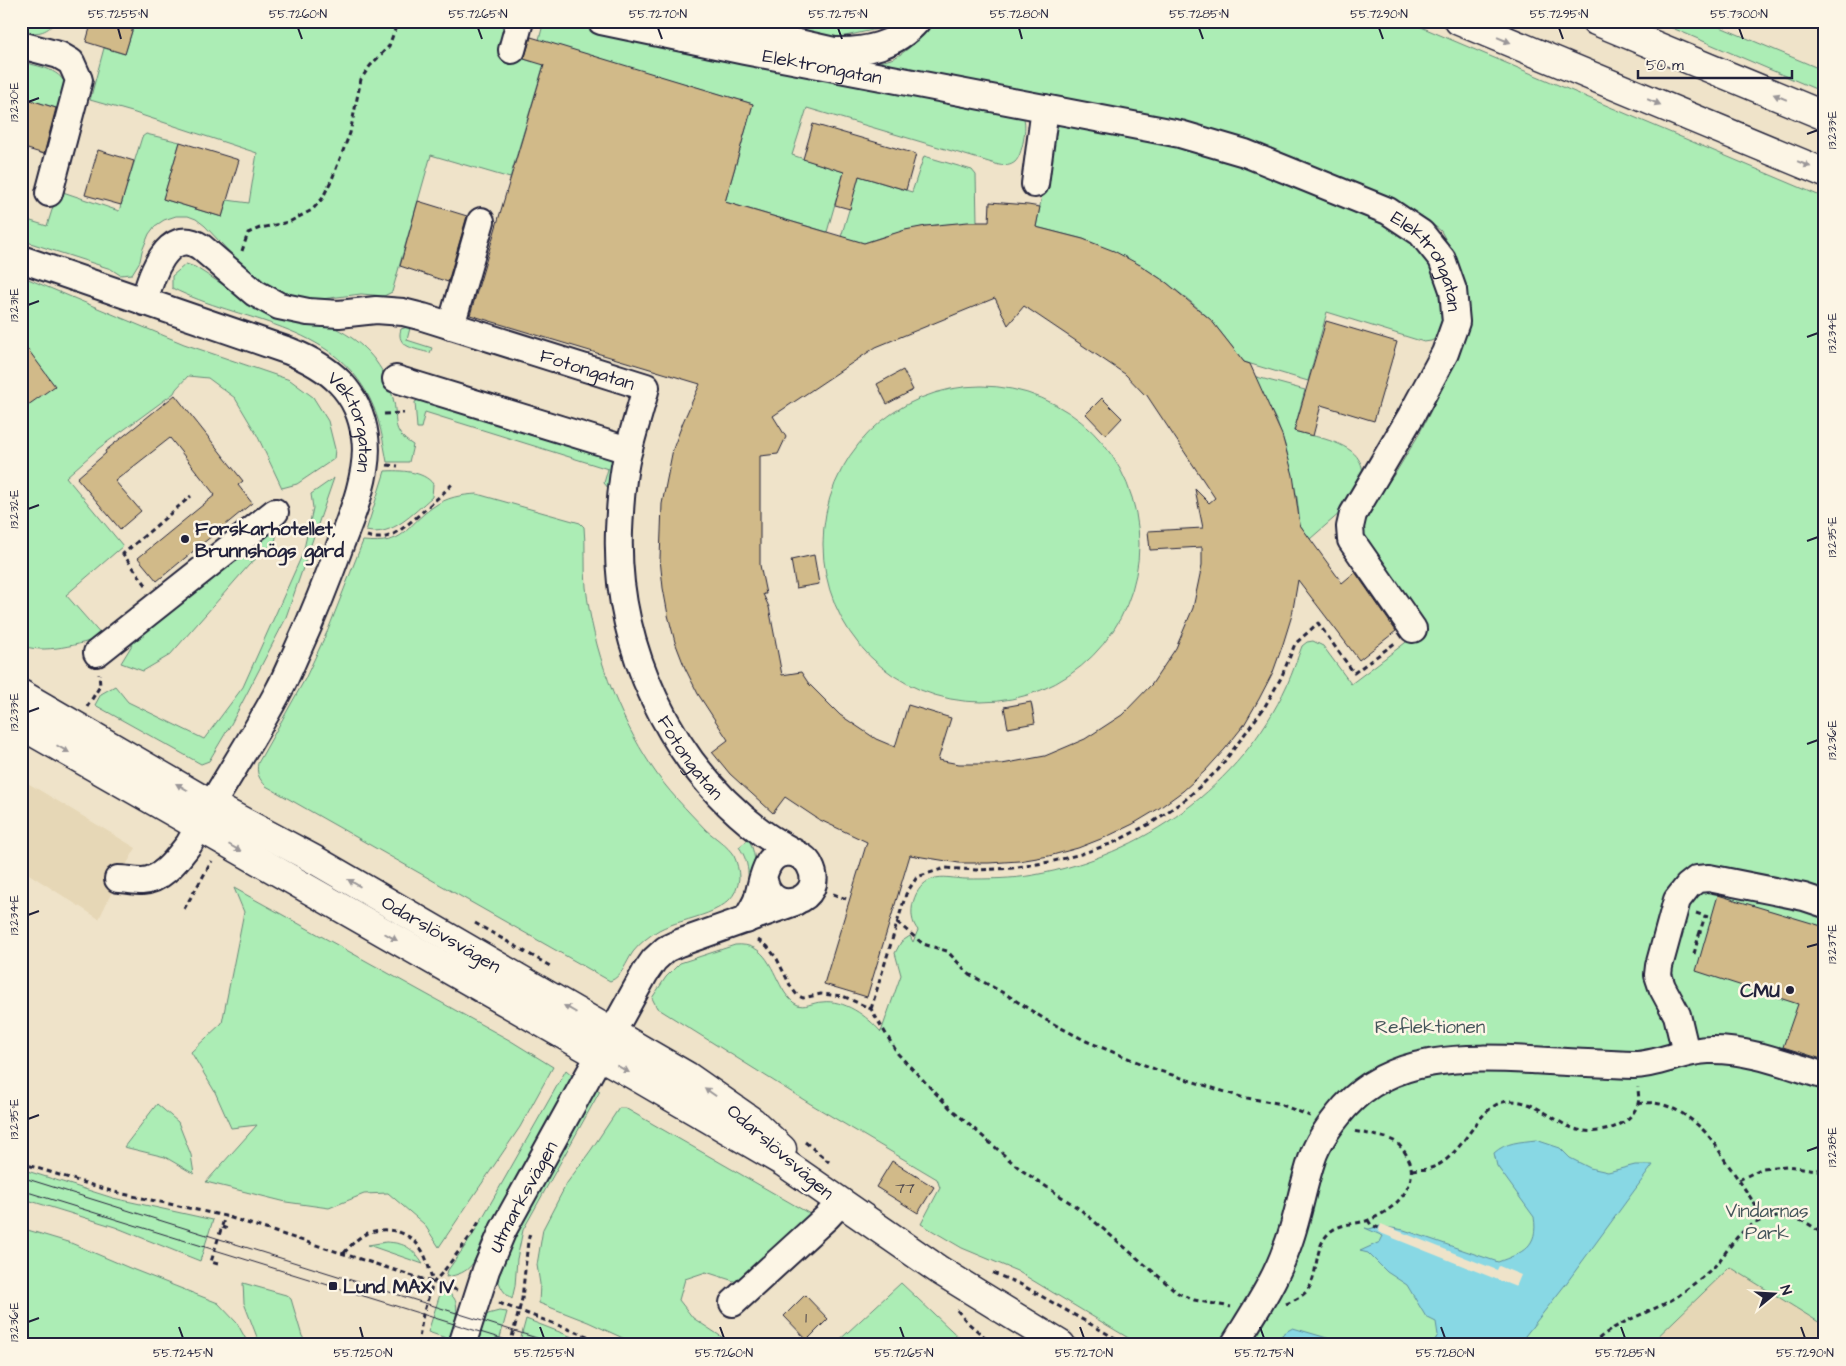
<svg xmlns="http://www.w3.org/2000/svg" width="1846" height="1366" font-family="'Architects Daughter',sans-serif">
<style>
.built{fill:#e6d7b6}
.green{fill:#acedb5;stroke:#678878}
.water{fill:#88d8e4;stroke:#5f8fa0}
.pier{fill:#efe3c9}
.building{fill:#d1ba89;stroke:#22223b;fill-rule:evenodd}
.lines{fill:none;stroke-linecap:round;stroke-linejoin:round}
.minor-casing{stroke:#22223b;stroke-width:30}
.major-casing{stroke:#22223b;stroke-width:31}
.highway-casing{stroke:#22223b;stroke-width:31}
.path{stroke:#22223b;stroke-width:3;stroke-dasharray:5 4;stroke-linecap:butt}
.minor{stroke:#fcf5e5;stroke-width:26}
.major{stroke:#fcf5e5;stroke-width:28}
.highway{stroke:#fcf5e5;stroke-width:28}
.tram{stroke:#22223b;stroke-width:1}
.oneway{fill:#9a9698}
.ticks{fill:none;stroke:#22223b;stroke-width:2}
.poi-dot{fill:#22223b;stroke:#fcf5e5;stroke-width:2}
.labels{text-anchor:middle;stroke-width:5;stroke-linejoin:round;paint-order:stroke}
.number-label{font-size:16px;fill:#4e484e}
.street-label{font-size:19px;fill:#22223b;stroke:#fcf5e5}
.poi-label{font-size:19px;font-weight:bold;fill:#22223b;stroke:#fcf5e5;text-anchor:start}
.park-label{font-size:19px;fill:#44555a;stroke:#fcf5e5}
.neatline{fill:none;stroke:#22223b;stroke-width:2}
.ticks-label{font-size:12px;text-anchor:middle;fill:#22223b}
</style>
<rect width="100%" height="100%" fill="#efe3c9"/>
<filter id="ink" filterUnits="userSpaceOnUse"><feTurbulence type="fractalNoise" baseFrequency=".02" numOctaves="2"/><feDisplacementMap in="SourceGraphic" scale="10" xChannelSelector="R" yChannelSelector="G"/><feConvolveMatrix kernelMatrix="1 2 1 2 8 2 1 2 1" color-interpolation-filters="sRGB"/></filter>
<g filter="url(#ink)">
<path class="built" d="M21,779L136,848L118,879L99,919L21,869Z
M1730,1266L1825,1323V1345H1649Z"/>
<path class="green" d="M21,21H56C46,34 36,34 21,32Z
M135,21H515L507,53L533,62L544,21H573L1014,108C1017,111 1021,113 1023,116C1028,125 1022,156 1015,162C1010,166 1005,166 999,165L807,108L792,155L844,172L827,232L725,202L753,104L550,44L510,178L431,155L392,292L384,296L361,294L314,300L275,293L250,274L205,226L196,219L188,216H176L164,220L155,226L149,234L142,251L140,261L132,274L120,275L111,269L21,240V218L47,226L57,194L63,192L119,211L142,137L146,134L180,142L163,199L222,217L227,200L249,203L257,153L132,112L90,100L104,48L125,54Z
M638,21H674L863,61C869,61 877,61 883,61C905,58 920,36 934,21H1180L1203,24L1206,21H1407L1825,198V1326L1730,1267L1649,1345H1140L1017,1271L962,1248L921,1224L940,1188L937,1179L809,1103L657,1008L652,998L666,977L680,963L735,945C767,942 771,971 785,993C788,997 792,1002 796,1004C804,1009 813,1002 822,1002C844,999 867,1016 881,1032L901,975L895,953L901,942L910,936L913,942L918,930C905,916 914,885 932,879C943,875 955,879 966,879C988,879 1012,879 1034,875C1142,856 1241,786 1287,685C1293,672 1297,659 1302,646L1307,642L1313,641L1323,646L1351,684L1422,630L1360,532L1367,511L1396,472L1418,436L1450,373L1462,344L1454,255L1441,231L1430,222L1239,137L849,65Z
M756,21H807L817,23L823,21H888L882,28L818,42Z
M1656,21H1706L1825,71V93Z
M21,62C38,66 64,69 67,90C68,96 66,104 66,111L21,97Z
M1066,121L1194,147L1368,212L1412,241L1428,258L1438,277L1445,314L1441,330L1437,338L1431,341L1424,342L1327,312L1308,381L1244,362L1211,320L1191,302L1167,283L1140,265L1083,239L1036,227L1054,132L1058,126Z
M924,156L972,170L976,175L977,222L926,226L885,236L864,243L841,237L859,176L912,192Z
M186,264L195,267L233,291L335,328C364,342 385,366 393,398C399,420 389,430 413,445L409,462H387C383,441 380,419 370,399C332,322 241,323 172,288V276Z
M21,276L184,344L290,380L313,397L328,421L335,449L334,459L297,484L282,488L257,435L235,398L208,378L188,376L176,389L174,393L99,448L66,477L123,546L66,595L103,637C81,644 42,655 21,645Z
M407,327L410,328L407,340L432,348L430,353C416,349 395,347 401,329Z
M1253,376L1305,390L1294,431C1312,436 1350,442 1359,460C1363,466 1363,473 1363,480L1341,512L1310,539L1300,525L1297,498L1286,448L1277,422Z
M823 544a158 158 0 1 1 316 0a158 158 0 1 1-316 0Z
M420,399L612,459L618,468L609,489L604,483L608,469L425,412L421,428H417L415,402Z
M385,471C400,470 424,471 433,484L432,497C413,513 393,537 366,531Z
M334,478L285,620L231,724L209,761L201,764L95,705L101,694L115,686L128,702L204,739L243,687L303,553L313,508L311,494Z
M477,494L580,523L584,527C586,546 584,567 586,587C593,650 617,714 652,767C667,790 687,810 706,830C715,838 727,845 734,856C737,862 739,871 739,878C736,916 685,916 659,930C649,936 640,943 633,952C626,962 622,977 610,981L266,786C259,779 256,773 258,763L305,679L328,630L363,541C407,545 403,528 433,507C447,497 461,495 477,494Z
M281,515L275,542L249,565L170,655L143,671L121,663L138,635Z
M749,839C761,868 753,878 742,904L740,902C751,885 751,864 739,847Z
M234,888L511,1041L553,1067L520,1127L439,1247L424,1224L388,1193L364,1194L329,1208L286,1202L206,1182L257,1125L231,1128L215,1092L191,1052L222,1023L244,912Z
M566,1070L573,1076L482,1241C474,1263 472,1273 446,1277L448,1270L471,1238Z
M594,1088L600,1091L523,1230L517,1259L515,1286L512,1299C501,1291 498,1283 497,1269Z
M157,1104L178,1122L191,1155L194,1174L165,1157L124,1147Z
M619,1108H625L817,1218L737,1282L706,1272L685,1279L679,1300L693,1318L734,1345H638L588,1322L539,1303L540,1284L537,1265L543,1229L567,1183L591,1150Z
M21,1169L113,1198L213,1220L200,1261L115,1227L21,1198Z
M21,1228L71,1243L132,1269L218,1303L237,1323L249,1345H21Z
M386,1242C406,1243 412,1248 423,1264L368,1245Z
M243,1283L286,1295L291,1299L302,1336L308,1345H260L244,1303Z
M901,1283L967,1345H834Z
M441,1291C467,1295 454,1323 449,1339L428,1332Z
M499,1311L507,1312L498,1345H475L485,1317L488,1314Z
M526,1319L593,1345H519Z"/>
<path class="water" d="M1536,1140L1560,1148L1570,1158L1590,1168L1608,1172L1635,1165H1653L1565,1285L1518,1345H1432L1438,1335L1436,1322L1426,1317L1407,1285L1387,1272L1368,1253L1360,1251L1380,1242L1383,1236L1365,1228L1369,1229L1380,1226L1404,1230L1498,1262C1522,1253 1539,1247 1534,1217L1497,1166L1494,1153C1506,1142 1520,1142 1536,1140Z
M1293,1328L1334,1340L1343,1345H1275L1272,1343C1279,1338 1284,1332 1293,1328Z"/>
<path class="pier" d="M1381,1224L1497,1270L1499,1266L1521,1275L1516,1287L1378,1232Z"/>
<path class="building" d="M92,21H135L125,54L86,42Z
M531,37L753,104L725,202L864,243L905,230L926,226L968,222H989L990,202L1028,205L1040,207L1036,227L1083,239L1114,251L1140,265L1167,283L1211,320L1244,362L1250,364L1282,435L1293,475L1300,525L1342,583L1355,572L1396,631L1359,660L1298,580L1292,615L1283,644L1273,672L1259,699L1244,725L1225,749L1205,771L1183,791L1158,809L1133,824L1106,837L1078,848L1049,856L1019,861L989,863H959L910,855L867,997L824,984L867,842L818,819L785,797L773,813L730,774L712,752L728,740L698,694L685,668L675,642L668,615L663,588L660,559L662,504L673,449L683,422L700,384L470,315L544,65L524,59ZM995,298L1008,325L1024,306L1125,374L1145,395L1146,394L1215,498L1209,503L1195,489L1203,528L1148,531L1150,550L1202,547V565L1193,608L1176,648L1152,684L1122,715L1085,739L1045,756L1002,764H959L938,760L951,718L908,705L895,747L876,739L840,715L809,684L801,672L782,675L769,607L763,594H766L760,565V456L778,454L786,437L773,416L876,347Z
M21,97L56,108L44,154L21,147Z
M813,124L916,154L906,190L859,176L850,209L835,205L844,172L803,159Z
M180,142L239,160L222,217L163,199Z
M98,150L134,161L121,205L85,195Z
M418,201L467,216L448,282L400,266Z
M1326,321L1397,342L1374,421L1321,405L1313,436L1294,431Z
M21,340L55,386L21,410Z
M903,370L913,390L887,404L877,384Z
M175,395L243,481L238,485L252,503L157,581L138,558L215,495L170,438L115,481L141,511L120,529L77,478L106,453L105,451Z
M1102,398L1122,418L1106,435L1086,414Z
M814,555L819,584L796,588L791,560Z
M1031,702L1035,723L1008,728L1004,707Z
M1718,895L1825,927V1060L1783,1047L1798,1004L1696,971Z
M892,1161L934,1187L918,1213L876,1187Z
M805,1295L828,1319L807,1340L784,1316Z"/>
<g class="lines">
<g class="minor-casing">
<g id="minor">
<path id="s1" d="M601,21L745,51L1180,134L1245,153L1388,211L1421,233L1442,259L1453,290L1456,322L1445,353L1411,416L1353,514L1350,527L1351,540L1413,629"/>
<path d="M702,21L834,51C866,52 895,46 917,21"/>
<path d="M21,45L59,55L71,62L79,80L49,193"/>
<path d="M512,50L520,21"/>
<path d="M1035,184L1045,108"/>
<path id="s2" d="M21,259L289,351C329,367 359,390 365,437C370,470 353,513 341,543C328,579 314,614 298,649C292,662 286,677 279,690C251,743 217,792 189,844C177,859 163,880 142,881C134,881 126,879 118,879"/>
<path id="s3" d="M144,302C150,279 167,224 201,247L255,293L279,306L308,312L339,314L376,310L403,312L423,317L646,387C641,408 634,428 629,449C622,472 620,507 619,531C615,645 670,764 761,832C774,842 788,848 800,856"/>
<path d="M451,326L481,221"/>
<path d="M396,379L628,450"/>
<path d="M97,653L275,512"/>
<path d="M746,920C750,913 754,907 757,900C763,881 764,849 792,853C799,854 807,859 810,866C828,900 771,920 764,880"/>
<path d="M1686,1053L1677,1015L1662,987L1658,975L1659,966L1677,900L1688,886L1697,879L1709,878L1804,897L1825,904"/>
<path d="M733,1303L827,1217L841,1202"/>
<path id="s4" d="M462,1345L486,1270L503,1230L645,973L654,960L666,949L679,943L795,902"/>
<path d="M1234,1345C1253,1314 1275,1282 1287,1247C1298,1219 1302,1188 1312,1159C1318,1140 1332,1122 1345,1107C1393,1054 1466,1057 1531,1060C1566,1062 1600,1064 1634,1065C1657,1065 1685,1050 1709,1050C1749,1049 1788,1065 1825,1076"/>
</g>
</g>
<g class="major-casing">
<g id="major">
<path id="s5" d="M21,694L212,805L315,860L687,1076L753,1122L782,1149"/>
<path d="M21,725L639,1078L783,1162L939,1270L1061,1345"/>
</g>
</g>
<g class="highway-casing">
<path id="highway" d="M1459,21L1825,173
M1596,21L1825,116"/>
</g>
<path class="path" d="M242,251L248,233L260,228L289,222L312,210L322,199L332,179L350,133L361,79L370,66L389,46L398,21
M384,414L404,413
M387,465L398,466
M367,536C389,544 404,527 419,515C431,504 443,494 454,482
M146,585L123,554L191,496
M87,707L100,686L99,674
M833,894L849,900
M184,909L212,861
M1696,913L1705,916
M897,922L923,944L947,951L969,974L1007,995L1046,1020L1086,1041L1157,1070L1241,1097L1277,1103L1310,1116
M475,923L550,966
M1699,935L1705,916L1712,918
M758,940L767,946L777,959L791,987L797,995L803,998L821,994L843,996L871,1009L898,1054L949,1107L1020,1169L1081,1210L1178,1293L1194,1300L1231,1307
M1694,954L1699,935
M871,1009L906,894L917,877L945,868L976,870L1012,868L1050,862L1081,854L1113,843L1153,822L1186,799L1218,770L1264,708L1281,678L1295,644L1318,623L1354,673L1395,643
M1638,1104C1661,1098 1685,1113 1701,1128C1711,1137 1719,1150 1726,1162C1740,1181 1752,1200 1765,1220
M805,1142L829,1162
M21,1163L114,1192L225,1216L457,1290
M1412,1170C1416,1169 1422,1170 1427,1169C1465,1161 1475,1103 1509,1101C1536,1100 1552,1121 1575,1129C1597,1136 1628,1128 1637,1106C1640,1101 1638,1093 1638,1087
M1739,1180L1763,1168L1787,1166L1825,1171
M1368,1220L1371,1225L1379,1228
M222,1227L228,1229
M344,1253C351,1245 358,1237 368,1233C385,1226 407,1231 418,1245C427,1255 429,1270 433,1282
M218,1264L211,1262L225,1216
M993,1273L1020,1284L1127,1345
M421,1288L430,1291
M499,1303L611,1345
M1286,1304C1293,1301 1301,1297 1306,1292C1320,1276 1312,1248 1330,1232C1339,1224 1354,1224 1366,1221C1390,1213 1418,1190 1410,1162C1407,1155 1401,1145 1394,1141C1387,1137 1363,1133 1353,1131
M957,1310L967,1322L994,1345
M418,1345L423,1314L433,1283L443,1272L472,1234L480,1220
M510,1345L522,1299L528,1241L530,1233
M1592,1345C1616,1320 1650,1314 1678,1296C1690,1287 1703,1277 1714,1267C1725,1255 1733,1239 1746,1229C1770,1210 1806,1214 1825,1238"/>
<use href="#minor" class="minor"/>
<use href="#major" class="major"/>
<use href="#highway" class="highway"/>
<path class="tram" d="M21,1177L559,1345
M21,1190L522,1345"/>
</g>
<defs><path id="oneway-solid" d="M-6-.8H1V-3.2L6.5 0L1 3.2V.8H-6Z" transform="scale(1.25)"/></defs>
<g class="oneway">
<use href="#oneway-solid" transform="translate(1504 40) rotate(22)"/>
<use href="#oneway-solid" transform="translate(1780 97) rotate(-157)"/>
<use href="#oneway-solid" transform="translate(1654 102) rotate(23)"/>
<use href="#oneway-solid" transform="translate(1804 164) rotate(23)"/>
<use href="#oneway-solid" transform="translate(63 749) rotate(30)"/>
<use href="#oneway-solid" transform="translate(182 787) rotate(-150)"/>
<use href="#oneway-solid" transform="translate(235 848) rotate(30)"/>
<use href="#oneway-solid" transform="translate(354 883) rotate(-150)"/>
<use href="#oneway-solid" transform="translate(391 937) rotate(30)"/>
<use href="#oneway-solid" transform="translate(570 1009) rotate(-150)"/>
<use href="#oneway-solid" transform="translate(623 1069) rotate(30)"/>
<use href="#oneway-solid" transform="translate(710 1092) rotate(-145)"/>
</g>
</g>
<path class="ticks" d="M118,28L121,39M298,28L302,39M478,28L482,39M658,28L662,39M838,28L842,39M1019,28L1022,39M1199,28L1203,39M1379,28L1383,39M1559,28L1563,39M1739,28L1743,39M28,102L39,98M1807,134L1818,130M28,305L39,301M1807,337L1818,333M28,509L39,505M1807,541L1818,537M28,712L39,708M1807,744L1818,740M28,915L39,911M1807,947L1818,944M28,1119L39,1115M1807,1151L1818,1147M28,1322L39,1318M179,1327L183,1338M360,1327L363,1338M540,1327L544,1338M720,1327L724,1338M900,1327L904,1338M1080,1327L1084,1338M1260,1327L1264,1338M1441,1327L1445,1338M1621,1327L1625,1338M1801,1327L1805,1338"/>
<g class="poi-dot">
<circle cx="185" cy="539" r="5"/>
<circle cx="1790" cy="990" r="5"/>
<rect x="328" y="1281" width="10" height="10" rx="2.5"/>
</g>
<g class="labels">
<g class="number-label">
<text x="905" y="1193">77</text>
<text x="806" y="1323">1</text>
</g>
<g class="street-label">
<text dy="7" stroke="none"><textPath href="#s1" startOffset="226">Elektrongatan</textPath></text>
<text dy="7" stroke="none"><textPath href="#s1" startOffset="879">Elektrongatan</textPath></text>
<text dy="7" stroke="none"><textPath href="#s3" startOffset="511">Fotongatan</textPath></text>
<text dy="7" stroke="none"><textPath href="#s2" startOffset="386">Vektorgatan</textPath></text>
<text dy="7" stroke="none"><textPath href="#s3" startOffset="961">Fotongatan</textPath></text>
<text dy="7" stroke="none"><textPath href="#s5" startOffset="484">Odarslövsvägen</textPath></text>
<text transform="translate(781 1151) rotate(41)" y="7">Odarslövsvägen</text>
<text dy="7" stroke="none"><textPath href="#s4" startOffset="161">Utmarksvägen</textPath></text>
</g>
<g class="poi-label">
<text x="195" y="535">Forskarhotellet,<tspan x="195" dy="22">Brunnshögs gård</tspan></text>
<text x="1780" y="997" text-anchor="end">CMU</text>
<text x="343" y="1293">Lund MAX IV</text>
</g>
<g class="park-label">
<text x="1430" y="1033">Reflektionen</text>
<text x="1767" y="1217">Vindarnas<tspan x="1767" dy="22">Park</tspan></text>
</g>
</g>
<rect width="1846" height="1366" fill="none" stroke="#fcf5e5" stroke-width="55"/>
<g transform="translate(1774 1294) rotate(72)" stroke="#fcf5e5" stroke-width="4" paint-order="stroke">
<path d="M0-4L9 19L0 12L-9 19Z" fill="#22223b"/>
<text y="-8" font-size="14" font-weight="bold" text-anchor="middle" fill="#22223b">N</text>
</g>
<path d="M1638 70v8h154v-8" fill="none" stroke="#22223b" stroke-width="2.5"/>
<text x="1646" y="70" font-size="15" fill="#22223b" stroke="#fcf5e5" stroke-width="4" paint-order="stroke">50 m</text>
<rect x="28" y="28" width="1790" height="1310" class="neatline"/>
<g class="ticks-label">
<text x="118" y="18">55.7255°N</text>
<text x="298" y="18">55.7260°N</text>
<text x="478" y="18">55.7265°N</text>
<text x="658" y="18">55.7270°N</text>
<text x="838" y="18">55.7275°N</text>
<text x="1019" y="18">55.7280°N</text>
<text x="1199" y="18">55.7285°N</text>
<text x="1379" y="18">55.7290°N</text>
<text x="1559" y="18">55.7295°N</text>
<text x="1739" y="18">55.7300°N</text>
<text transform="translate(14 102) rotate(-90)" y="4">13.230°E</text>
<text transform="translate(1832 130) rotate(-90)" y="4">13.233°E</text>
<text transform="translate(14 305) rotate(-90)" y="4">13.231°E</text>
<text transform="translate(1832 333) rotate(-90)" y="4">13.234°E</text>
<text transform="translate(14 509) rotate(-90)" y="4">13.232°E</text>
<text transform="translate(1832 537) rotate(-90)" y="4">13.235°E</text>
<text transform="translate(14 712) rotate(-90)" y="4">13.233°E</text>
<text transform="translate(1832 740) rotate(-90)" y="4">13.236°E</text>
<text transform="translate(14 915) rotate(-90)" y="4">13.234°E</text>
<text transform="translate(1832 944) rotate(-90)" y="4">13.237°E</text>
<text transform="translate(14 1119) rotate(-90)" y="4">13.235°E</text>
<text transform="translate(1832 1147) rotate(-90)" y="4">13.238°E</text>
<text transform="translate(14 1322) rotate(-90)" y="4">13.236°E</text>
<text x="183" y="1357">55.7245°N</text>
<text x="363" y="1357">55.7250°N</text>
<text x="544" y="1357">55.7255°N</text>
<text x="724" y="1357">55.7260°N</text>
<text x="904" y="1357">55.7265°N</text>
<text x="1084" y="1357">55.7270°N</text>
<text x="1264" y="1357">55.7275°N</text>
<text x="1445" y="1357">55.7280°N</text>
<text x="1625" y="1357">55.7285°N</text>
<text x="1805" y="1357">55.7290°N</text>
</g>
</svg>
